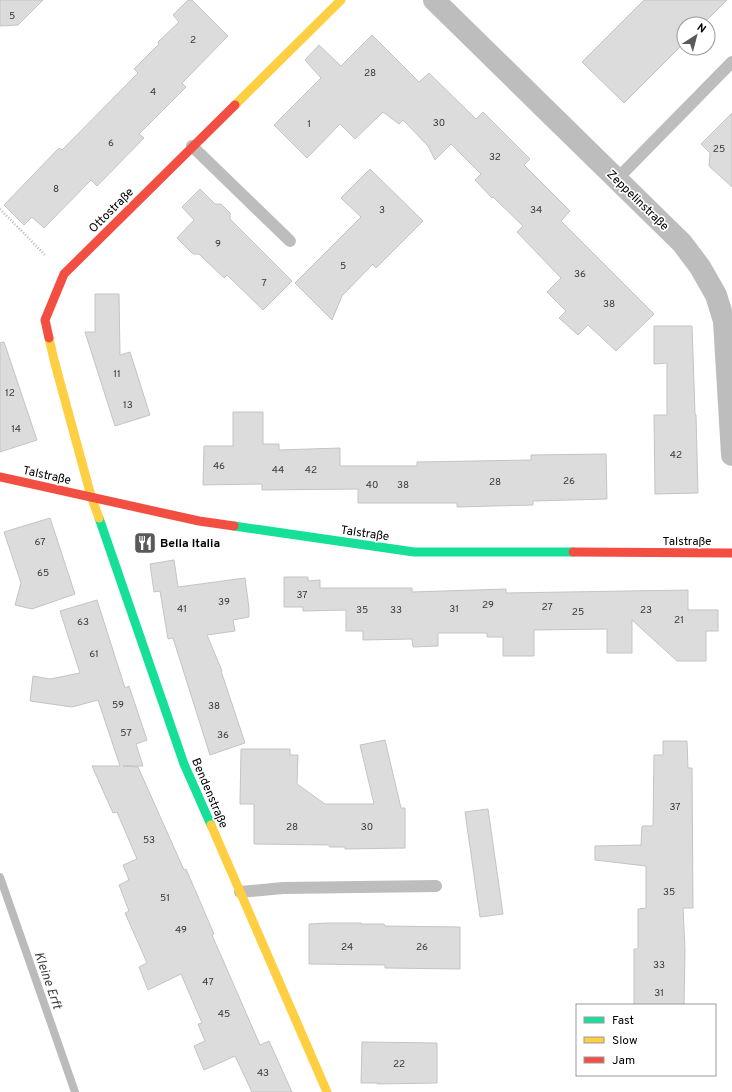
<svg xmlns="http://www.w3.org/2000/svg" width="732" height="1092" font-family="Overpass,sans-serif">
<style>
.lines{fill:none;stroke-linecap:round;stroke-linejoin:round}
.stream{stroke:#bbb;stroke-width:8}
.building{fill:#dcdcdc;stroke:#c4c4c4}
.path{stroke:#b8b8b8;stroke-width:2.5;stroke-dasharray:1 2;stroke-linecap:butt}
.lane{stroke:#bdbdbd;stroke-width:12}
.street{stroke:#bdbdbd;stroke-width:22}
.fast{stroke:#16e098;stroke-width:9}
.slow{stroke:#ffcf43;stroke-width:9}
.jam{stroke:#f24e42;stroke-width:9}
.labels{text-anchor:middle;stroke-width:3.5;stroke-linejoin:round;paint-order:stroke}
.number-label{font-size:10px;fill:#373737}
.street-label{font-size:12px;fill:#000;stroke:#fff}
.poi-label{font-size:12px;font-weight:bold;fill:#000;stroke:#fff;text-anchor:start}
.water-label{font-size:13px;font-style:italic;fill:#3f3f3f;stroke:#fff}
</style>
<rect width="100%" height="100%" fill="#fff"/>
<g class="lines">
<path class="stream" d="M0,877L75,1092"/>
</g>
<path class="building" d="M0,0H43L18,25L0,26Z
M188,0H192L228,36L182,83L186,87L139,134L144,138L97,186L91,180L44,228L32,217L24,225L4,205L59,148L62,150L138,73L134,69L159,44L158,42L179,22L173,15Z
M644,0H727L703,24H684V43L624,103L582,62Z
M372,35L419,82L429,73L476,119L483,112L530,159L524,165L570,211L561,221L654,314L616,351L588,325L578,335L559,318L566,311L547,292L561,278L517,232L523,226L493,197L492,198L475,180L481,174L451,144L435,160L428,146L403,120L399,124L383,112L355,139L340,124L307,158L274,125L321,78L305,60L319,45L341,66Z
M732,113V187L709,166L710,153L701,144Z
M370,169L423,221L376,268L373,264L342,296L332,320L295,283L361,217L341,198Z
M200,189L215,204H221L230,213V219L292,281L263,310L227,275L224,278L199,254H193L177,238L194,220L182,207Z
M95,294H119L120,355L130,352L150,415L115,426L85,332H95Z
M654,326H692L695,414L696,415L698,493L655,494L654,415H667V363L654,364Z
M4,342L37,440L0,452V343Z
M233,412H263V444H279V450L340,448V466H417V462L531,460V455L606,454L607,499L533,501V505L457,507V503H358V489L262,490V484L203,485L204,446H233Z
M50,518L75,594L32,609L15,605L21,583L4,532Z
M174,560L178,587L245,578L249,608V617L233,620L235,631L207,635L222,671H221L245,743L210,755L173,638L168,639L160,591L154,592L150,564Z
M284,577H308V581L320,580V588H412V592L506,589V593L688,590V610H718V631H706V661H677L632,620V653H607V629L534,630V656H503V637H487V633H438V646L413,647L412,639L363,640V631H346V610L303,611V607H284Z
M97,600L125,688L129,686L147,740L136,744L143,766H123L138,767L184,870L186,869L214,934L212,935L260,1045L269,1041L292,1092H252L235,1056L204,1070L194,1046L205,1041L198,1024L202,1023L181,974L148,990L139,967L147,963L125,913L129,911L119,885L129,880L123,865L137,859L117,812L113,813L92,766H120L98,700L72,707L30,701L33,676L50,679L80,673L60,611Z
M385,740L401,808H405V848L345,849V847H330L329,845L254,844V804H240L241,749H290V755H298L297,784L325,804H374L360,745Z
M663,741H687L688,768H692L693,908H683L685,949L684,1005H634V949H638V909L646,908V866L595,860V846L641,845L642,826H653L654,755H663Z
M488,809L503,914L480,917L465,812Z
M329,923H361V924H384L385,926L460,927V969L385,968V965L309,964V924Z
M362,1042L437,1043V1083L377,1084V1083H361Z"/>
<g class="lines">
<path class="path" d="M0,209L46,256"/>
<path class="lane" d="M192,146L290,241
M617,179L732,62
M240,892L283,888L436,886"/>
<path class="street" d="M434,0L682,243L700,267L716,295L724,321L732,455"/>
<path class="fast" d="M99,518L184,764L211,825
M234,526L414,552H573"/>
<path class="slow" d="M235,105L341,0
M49,338L54,360L91,496L99,518
M211,825L327,1092"/>
<path class="jam" d="M49,338L45,320L64,274L235,105
M0,477L199,521L234,526
M573,552L732,553"/>
</g>
<defs>
<g id="restaurant-square" transform="scale(1.15)"><rect x="-9" y="-9" width="18" height="18" rx="4" fill="#595959" stroke="#fff"/><path d="M-5-6h1v4h1v-4h1v4h1v-4h1v5L-1.5 .5V6h-2V.5L-5-1ZM5-6V6H3V1.5H1.5Q1.5-4 5-6Z" fill="#fff"/></g>
</defs>
<g fill-rule="evenodd">
<use href="#restaurant-square" x="145" y="543"/>
</g>
<g class="labels">
<g class="number-label">
<text x="12" y="19">5</text>
<text x="193" y="43">2</text>
<text x="370" y="76">28</text>
<text x="153" y="95">4</text>
<text x="439" y="126">30</text>
<text x="309" y="127">1</text>
<text x="111" y="146">6</text>
<text x="719" y="152">25</text>
<text x="495" y="160">32</text>
<text x="56" y="192">8</text>
<text x="382" y="213">3</text>
<text x="536" y="213">34</text>
<text x="218" y="247">9</text>
<text x="343" y="269">5</text>
<text x="580" y="277">36</text>
<text x="264" y="286">7</text>
<text x="609" y="307">38</text>
<text x="117" y="377">11</text>
<text x="10" y="396">12</text>
<text x="128" y="408">13</text>
<text x="16" y="432">14</text>
<text x="676" y="458">42</text>
<text x="219" y="469">46</text>
<text x="278" y="473">44</text>
<text x="311" y="473">42</text>
<text x="569" y="484">26</text>
<text x="495" y="485">28</text>
<text x="372" y="488">40</text>
<text x="403" y="488">38</text>
<text x="40" y="545">67</text>
<text x="43" y="576">65</text>
<text x="302" y="598">37</text>
<text x="224" y="605">39</text>
<text x="488" y="608">29</text>
<text x="547" y="610">27</text>
<text x="182" y="612">41</text>
<text x="454" y="612">31</text>
<text x="362" y="613">35</text>
<text x="396" y="613">33</text>
<text x="646" y="613">23</text>
<text x="578" y="615">25</text>
<text x="679" y="623">21</text>
<text x="83" y="625">63</text>
<text x="94" y="657">61</text>
<text x="118" y="708">59</text>
<text x="214" y="709">38</text>
<text x="126" y="736">57</text>
<text x="223" y="738">36</text>
<text x="675" y="810">37</text>
<text x="292" y="830">28</text>
<text x="367" y="830">30</text>
<text x="149" y="843">53</text>
<text x="669" y="895">35</text>
<text x="165" y="901">51</text>
<text x="181" y="933">49</text>
<text x="347" y="950">24</text>
<text x="422" y="950">26</text>
<text x="659" y="968">33</text>
<text x="208" y="985">47</text>
<text x="659" y="996">31</text>
<text x="224" y="1017">45</text>
<text x="399" y="1067">22</text>
<text x="263" y="1076">43</text>
</g>
<g class="street-label">
<text transform="translate(638 200) rotate(44)" y="4">Zeppelinstraße</text>
<text transform="translate(111 210) rotate(-45)" y="4">Ottostraße</text>
<text transform="translate(47 475) rotate(12)" y="4">Talstraße</text>
<text transform="translate(365 533) rotate(8)" y="4">Talstraße</text>
<text x="687" y="545">Talstraße</text>
<text transform="translate(210 793) rotate(67)" y="4">Bendenstraße</text>
</g>
<g class="poi-label">
<text x="160" y="547">Bella Italia</text>
</g>
<g class="water-label">
<text transform="translate(49 980) rotate(71)" y="5">Kleine Erft</text>
</g>
</g>
<rect x="576" y="1004" width="140" height="72" fill="#ffffff" stroke="#999999"/>
<rect x="584" y="1017" width="20" height="6" fill="#16e098" stroke="#999999"/>
<text x="612" y="1024" font-size="12" fill="#000000">Fast</text>
<rect x="584" y="1037" width="20" height="6" fill="#ffcf43" stroke="#999999"/>
<text x="612" y="1044" font-size="12" fill="#000000">Slow</text>
<rect x="584" y="1057" width="20" height="6" fill="#f24e42" stroke="#999999"/>
<text x="612" y="1064" font-size="12" fill="#000000">Jam</text>
<g transform="translate(696 36) rotate(36)"><circle r="19" fill="#ffffff" stroke="#999999"/>
<path d="M0-3L7 15L0 10L-7 15Z" fill="#595959"/>
<text y="-6" font-size="11" font-weight="bold" text-anchor="middle" fill="#000000">N</text>
</g>
</svg>
